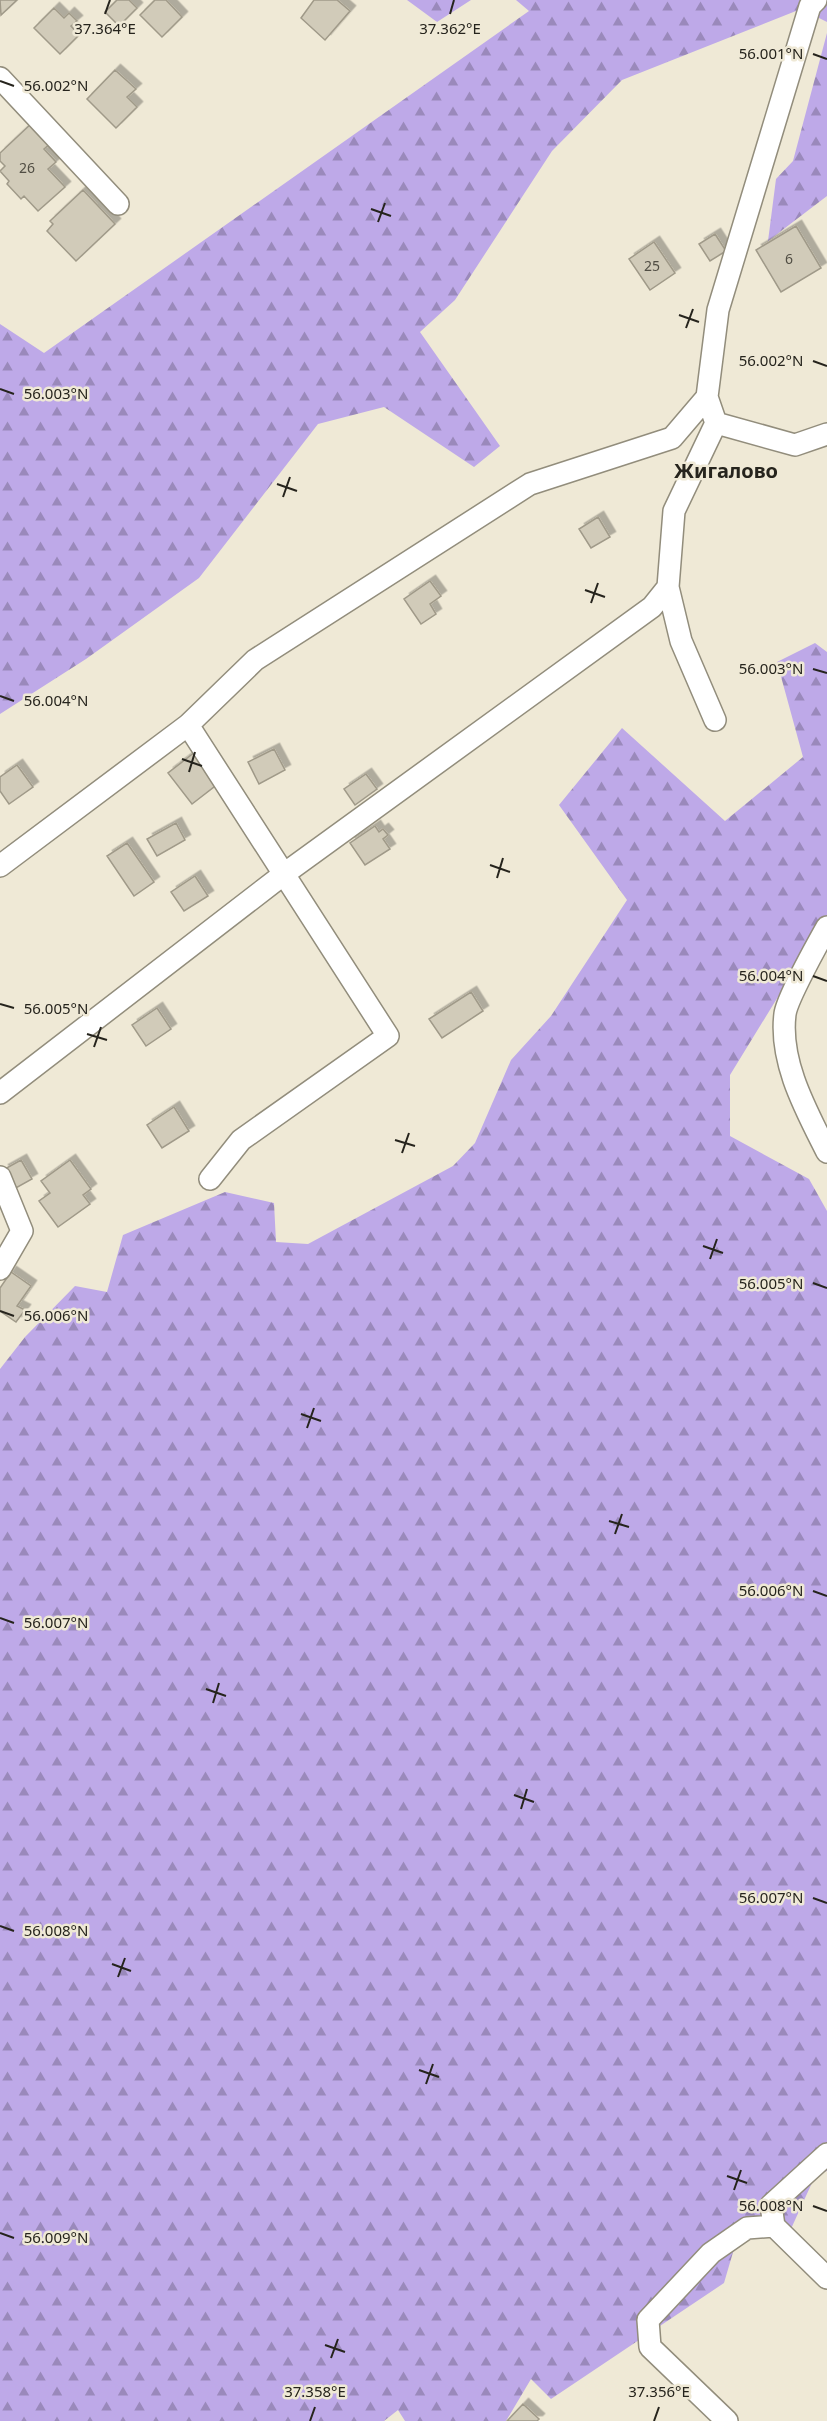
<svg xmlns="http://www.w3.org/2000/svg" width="827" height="2421" font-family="'Noto Sans',sans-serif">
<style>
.forest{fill:url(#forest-firs)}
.building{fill:#d1cbb9;stroke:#a09a89;stroke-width:1.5;filter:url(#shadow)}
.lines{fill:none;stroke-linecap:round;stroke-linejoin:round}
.minor-casing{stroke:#928d7c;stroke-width:24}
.minor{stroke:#fff;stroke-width:21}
.ticks{fill:none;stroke:#26241d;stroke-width:2}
.labels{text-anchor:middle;stroke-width:5;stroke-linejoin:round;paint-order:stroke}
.number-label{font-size:14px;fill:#514e44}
.quarter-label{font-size:20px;font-weight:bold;fill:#26241d;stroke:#efe9d6}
.ticks-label{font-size:15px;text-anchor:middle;fill:#26241d;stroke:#efe9d6;stroke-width:5;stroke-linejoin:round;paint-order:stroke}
</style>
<defs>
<pattern id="forest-firs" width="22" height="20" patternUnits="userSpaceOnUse" patternTransform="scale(1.5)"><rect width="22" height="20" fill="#bea9e8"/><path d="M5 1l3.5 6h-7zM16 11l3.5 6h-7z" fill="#9a89bb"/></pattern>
<filter id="shadow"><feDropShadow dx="5.5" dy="-5.5" stdDeviation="0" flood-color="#0004"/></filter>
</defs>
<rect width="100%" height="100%" fill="#efe9d6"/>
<path class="forest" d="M407,0H471L437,22Z
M516,0H827V22L801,9L622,80L552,151L455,300L420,332L500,446L474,467L384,407L318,424L199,578L86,659L0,714V324L44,353L529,11Z
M827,33V196L768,241L776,179L793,161Z
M815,643L827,652V917L730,1075V1136L809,1179L827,1211V2171L816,2174L790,2231L736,2242L724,2283L551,2399L531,2379L506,2421H405L398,2410L384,2421H0V1369L25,1337L75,1286L107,1292L123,1235L225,1192L274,1203L276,1242L308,1244L453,1166L475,1143L511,1060L551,1016L627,900L559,805L622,728L725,821L803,757L777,662Z"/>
<path class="building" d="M0,0H17L1,15Z
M117,0H129L137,8L119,26L105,12Z
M155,0H166L182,17L162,37L140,15Z
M314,0H337L350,11L325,40L301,18Z
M54,8L64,18L69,13L77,21L71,26L79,35L60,54L34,28Z
M115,70L136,89L127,97L137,107L116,128L87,99Z
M33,122L52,142L44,149L56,162L48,169L65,187L38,211L24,196L21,199L7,184L9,181L0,171L5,166L0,161V153Z
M83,190L115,224L76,261L47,231L53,224L50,221Z
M796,226L821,268L781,292L756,250Z
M715,234L726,251L710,261L699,244Z
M654,242L675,273L650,290L629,259Z
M598,517L610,537L591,548L579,529Z
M430,581L441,596L430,604L436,614L421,624L404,599Z
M274,749L285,770L259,784L248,762Z
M195,752L219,783L192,804L168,773Z
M17,765L33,787L9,804L0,791V777Z
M366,774L377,789L355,805L344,789Z
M176,823L185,840L157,856L147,839Z
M375,826L379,832L383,829L388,835L383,839L390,849L365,865L350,843Z
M127,843L154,882L134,896L107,856Z
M195,876L208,896L184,911L171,892Z
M471,992L483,1011L442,1038L429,1019Z
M157,1008L171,1029L146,1046L132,1025Z
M174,1107L189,1131L162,1148L147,1125Z
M21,1160L32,1179L14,1189L3,1170Z
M70,1160L91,1189L83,1195L90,1204L58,1227L39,1201L50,1193L41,1181Z
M11,1272L31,1286L17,1306L25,1310L16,1322L0,1311V1288Z
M523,2404L539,2419L537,2421H507Z"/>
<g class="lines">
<g class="minor-casing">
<path id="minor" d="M0,78L118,204
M707,397L716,423L674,511L668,587L681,641L715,720
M716,423L795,445L827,434
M188,725L388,1036L241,1140L210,1179
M0,866L188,725L255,660L530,484L672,438L707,397L718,310L810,6L816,0
M827,927C818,943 787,999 785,1014C779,1062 806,1110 827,1152
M0,1093L284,874L652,607L668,587
M0,1177L22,1231L0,1269
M774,2226L771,2205L827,2154
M727,2421L650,2347L648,2320L711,2253L747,2228L774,2226L827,2278"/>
</g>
<use href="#minor" class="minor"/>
</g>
<path class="ticks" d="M105,14L110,0M450,14L454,0M813,54L827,59M0,81L14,86M371,209L391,216M378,222L385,203M679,315L699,322M686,328L693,309M813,361L827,366M0,389L14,394M277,484L297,491M283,497L290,477M585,590L605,597M591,603L598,583M813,669L827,673M0,696L14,701M182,759L202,766M189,772L195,752M490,865L510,872M497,878L503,858M813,976L827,981M0,1004L14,1008M87,1034L107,1040M94,1047L101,1027M395,1140L415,1146M402,1153L409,1133M703,1246L723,1253M710,1259L717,1239M813,1283L827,1288M0,1311L14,1316M301,1414L321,1421M307,1428L314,1408M609,1521L629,1527M615,1534L622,1514M813,1591L827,1596M0,1618L14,1623M206,1689L226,1696M213,1703L219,1683M514,1795L534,1802M521,1809L527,1789M813,1898L827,1903M0,1926L14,1931M112,1964L131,1971M118,1977L125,1958M419,2070L439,2077M426,2084L433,2064M727,2176L747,2183M734,2190L741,2170M813,2206L827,2211M0,2233L14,2238M325,2345L345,2352M331,2358L338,2339M310,2421L315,2407M654,2421L659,2407"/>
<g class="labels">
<g class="number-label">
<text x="27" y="173">26</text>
<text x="789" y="264">6</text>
<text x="652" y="271">25</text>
</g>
<g class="quarter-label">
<text x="726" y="478">Жигалово</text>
</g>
</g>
<g class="ticks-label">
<text x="105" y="34">37.364°E</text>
<text x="450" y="34">37.362°E</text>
<text x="771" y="59">56.001°N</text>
<text x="56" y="91">56.002°N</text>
<text x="771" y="366">56.002°N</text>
<text x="56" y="399">56.003°N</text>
<text x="771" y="674">56.003°N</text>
<text x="56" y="706">56.004°N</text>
<text x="771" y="981">56.004°N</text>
<text x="56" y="1014">56.005°N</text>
<text x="771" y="1289">56.005°N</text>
<text x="56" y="1321">56.006°N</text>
<text x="771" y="1596">56.006°N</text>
<text x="56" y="1628">56.007°N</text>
<text x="771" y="1903">56.007°N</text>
<text x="56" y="1936">56.008°N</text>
<text x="771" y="2211">56.008°N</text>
<text x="56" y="2243">56.009°N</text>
<text x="315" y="2397">37.358°E</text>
<text x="659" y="2397">37.356°E</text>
</g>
</svg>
